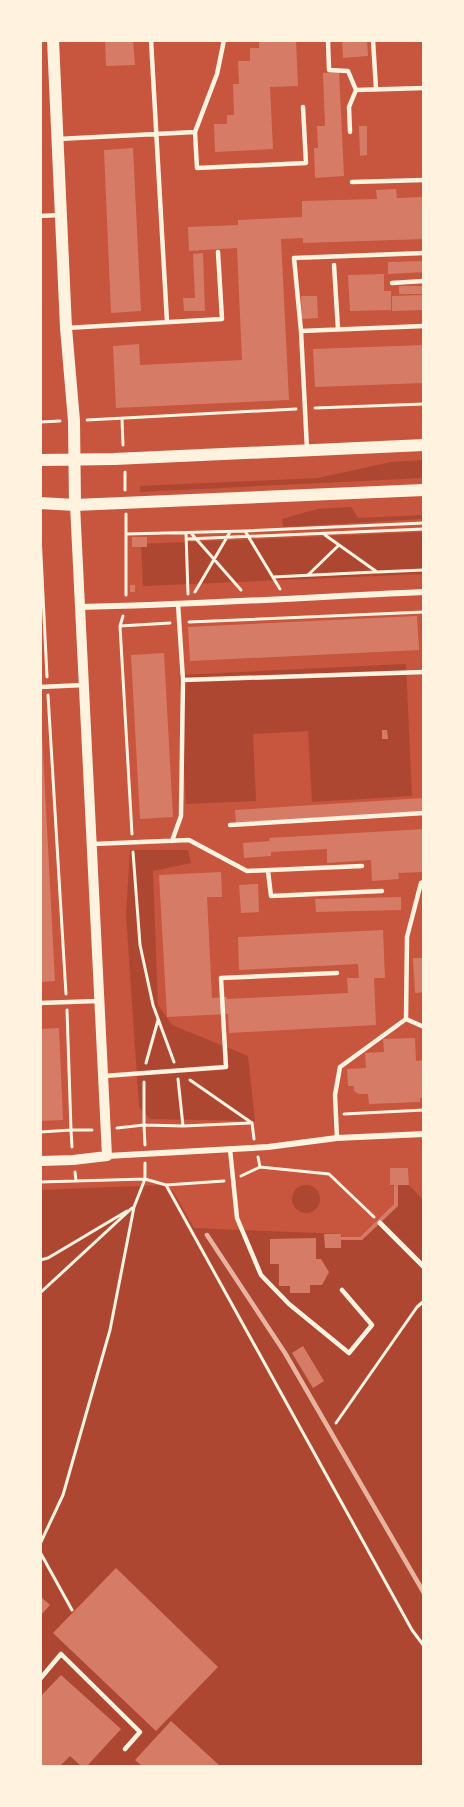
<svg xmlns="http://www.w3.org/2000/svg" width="464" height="1807" font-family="Mulish,sans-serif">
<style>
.green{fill:#ae4732}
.building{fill:#d67c66}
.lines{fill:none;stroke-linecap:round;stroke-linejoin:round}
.path{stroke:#fff3e0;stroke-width:3}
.service{stroke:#fff3e0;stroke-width:4.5}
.pedestrian{stroke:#fff3e0;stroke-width:5}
.minor{stroke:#fff3e0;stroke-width:6}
.tertiary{stroke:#fff3e0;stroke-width:10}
.secondary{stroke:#fff3e0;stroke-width:12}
.rail{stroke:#e9b49f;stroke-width:4.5}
</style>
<rect width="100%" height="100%" fill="#c8553d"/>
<path class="green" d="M423,460V478L140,492V486L318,478L391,462Z
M351,507L358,518L423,515V519L283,527L282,519L317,509Z
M423,532V574L143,586L141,544Z
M406,664L412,796L312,802L308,731L253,734L256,801L186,804L179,675Z
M130,850H188L191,863L153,871L158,1005L172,1025L248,1056L255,1121L150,1119L139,1107L126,914Z
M390,1168H408L409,1185L424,1201L423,1766H41L40,1190L163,1185L173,1191L194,1228L341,1234L342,1237H360L394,1204V1186L390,1185Z
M292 1199a14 14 0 1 1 28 0a14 14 0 1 1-28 0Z"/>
<path class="building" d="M105,40H133L135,65L106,66Z
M259,40H296L298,86L270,87L273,149L215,152L214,124H227V115H234L233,84H239L238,61H250V48H259Z
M342,40H367L368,56L343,58Z
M339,72L344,176L315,178L314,148H318L317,126H325L323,73Z
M359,126H367V155L360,156Z
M133,148L141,311L111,313L104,150Z
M396,189L397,198L424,197V239L303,243V238L281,239L289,400L116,408L113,346L139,344L140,365L242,360L237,248L189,251L188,227L238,225V220L302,217V201L377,199L376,190Z
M203,253L205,311H184L183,298H195L193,254Z
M424,261V272L388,274V262Z
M384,274V291H391V310L350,311L348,275Z
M399,286H424V294H399Z
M424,295V310L392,311V296Z
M301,296H317L318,318L302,319Z
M424,345V383L315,387L313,349Z
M132,537H147V547H132Z
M130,585H135V592H130Z
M417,616L419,650L190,661L188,627Z
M164,653L173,817L140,819L131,655Z
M382,730H387L388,739H382Z
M40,732H42L55,981L40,982Z
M424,798V811L236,823L235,810Z
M424,829V872L398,873L399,879L372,881L371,860L327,863V849L271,852V856L244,858L243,843L270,841L269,838Z
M221,872L222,897H207L212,998L227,997V999L348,993L347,978H359L358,964L239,970L238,937L383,930L385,978H374L376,1025L229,1033L228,1014L167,1017L159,875Z
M258,884L259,912L241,913L239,885Z
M401,897V910L316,912L315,899Z
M413,958H424V992L415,993Z
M59,1028L63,1120L40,1121V1029Z
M415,1038L416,1061L424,1060V1098H420V1102L369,1104L368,1094H359L354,1091V1086H348L347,1069L366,1068L365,1053L384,1052L383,1039Z
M390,1168H408L409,1185H398V1206L362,1240H341V1248H325L324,1234H341V1237H360L394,1204V1185H390Z
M316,1238V1259H321L329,1272L322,1285H310V1293H290V1286H279V1264H270V1239Z
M303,1346L324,1381L313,1388L292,1353Z
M116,1568L218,1667L156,1731L53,1633Z
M42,1598L50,1605L40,1616V1600Z
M61,1675L121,1729L87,1766H81L70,1756L60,1766H40V1697Z
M171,1721L220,1766H142L135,1760Z"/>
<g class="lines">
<path class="path" d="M315,408L424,404
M122,419L123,445
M87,420L296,409
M40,422L60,421
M125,472V490
M245,531L280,589
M186,533L188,594
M191,533L241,590
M126,534L245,531L424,523
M40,535L47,677
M325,535L377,572L424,570
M186,539L424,529
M308,575L339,545
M273,577L375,572
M195,592L230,532
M126,595V514
M123,616L120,626L132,834
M189,622L424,612
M120,626L170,623
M48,695L66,994
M133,852L140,945L153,1005L174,1062
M146,1063L158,1020
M178,1079L183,1126
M190,1080L252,1123L254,1139
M144,1082V1125L183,1126L250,1123
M344,1114L424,1110
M117,1128L144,1125L145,1145
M40,1132L71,1130L67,1010
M72,1147L71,1130H92
M258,1157L260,1167
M75,1172L76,1181
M241,1176L260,1167L329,1174L374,1217
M40,1182L145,1179L166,1185L224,1181
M166,1185L412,1630L424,1646
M40,1260L48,1258L127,1211
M40,1293L132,1208
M336,1423L417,1307L424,1301
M40,1544L63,1495L110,1330L134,1207L145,1179V1163
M40,1552L72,1610"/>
<path class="service" d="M151,40L167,322
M224,40L217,74L195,132L197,168L306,163L303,107
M328,40L329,70L348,71L356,90L424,88
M373,40L376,89
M350,132L349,107L356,90
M58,139L195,132
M352,182L424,180
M40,216L59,215
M334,265L338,329
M392,283L424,281
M66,328L222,319L218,252
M301,331L424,326
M307,449L301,331L294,258L424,253
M183,680L424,672
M40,687L84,685
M230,825L424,813
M172,841L181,816L183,680L178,604
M93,844L189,840L247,871L362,866
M268,871L271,896L382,891
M40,1003L98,1001
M406,1019L407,937L421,883L424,882
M104,1076L226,1067L221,978L337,973
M337,1138L335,1095L340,1067L406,1019L424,1027
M230,1149L237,1218L261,1275L289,1304L349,1353L372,1325L342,1290
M40,1679L61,1654L140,1732L125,1749"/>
<path class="pedestrian" d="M380,1223L424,1267"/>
<path class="minor" d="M80,607C195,605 309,597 424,592
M107,1156L268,1147L337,1138L424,1134"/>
<path class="tertiary" d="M40,1161L73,1160L107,1156L75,505"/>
<path class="secondary" d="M53,40L66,328L74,421L75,505
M40,460L114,459L424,445
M40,503L75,505L424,490"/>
<path class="rail" d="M207,1235L285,1353L424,1593"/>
</g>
<rect width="464" height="1807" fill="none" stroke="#fff3e0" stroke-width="84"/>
</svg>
